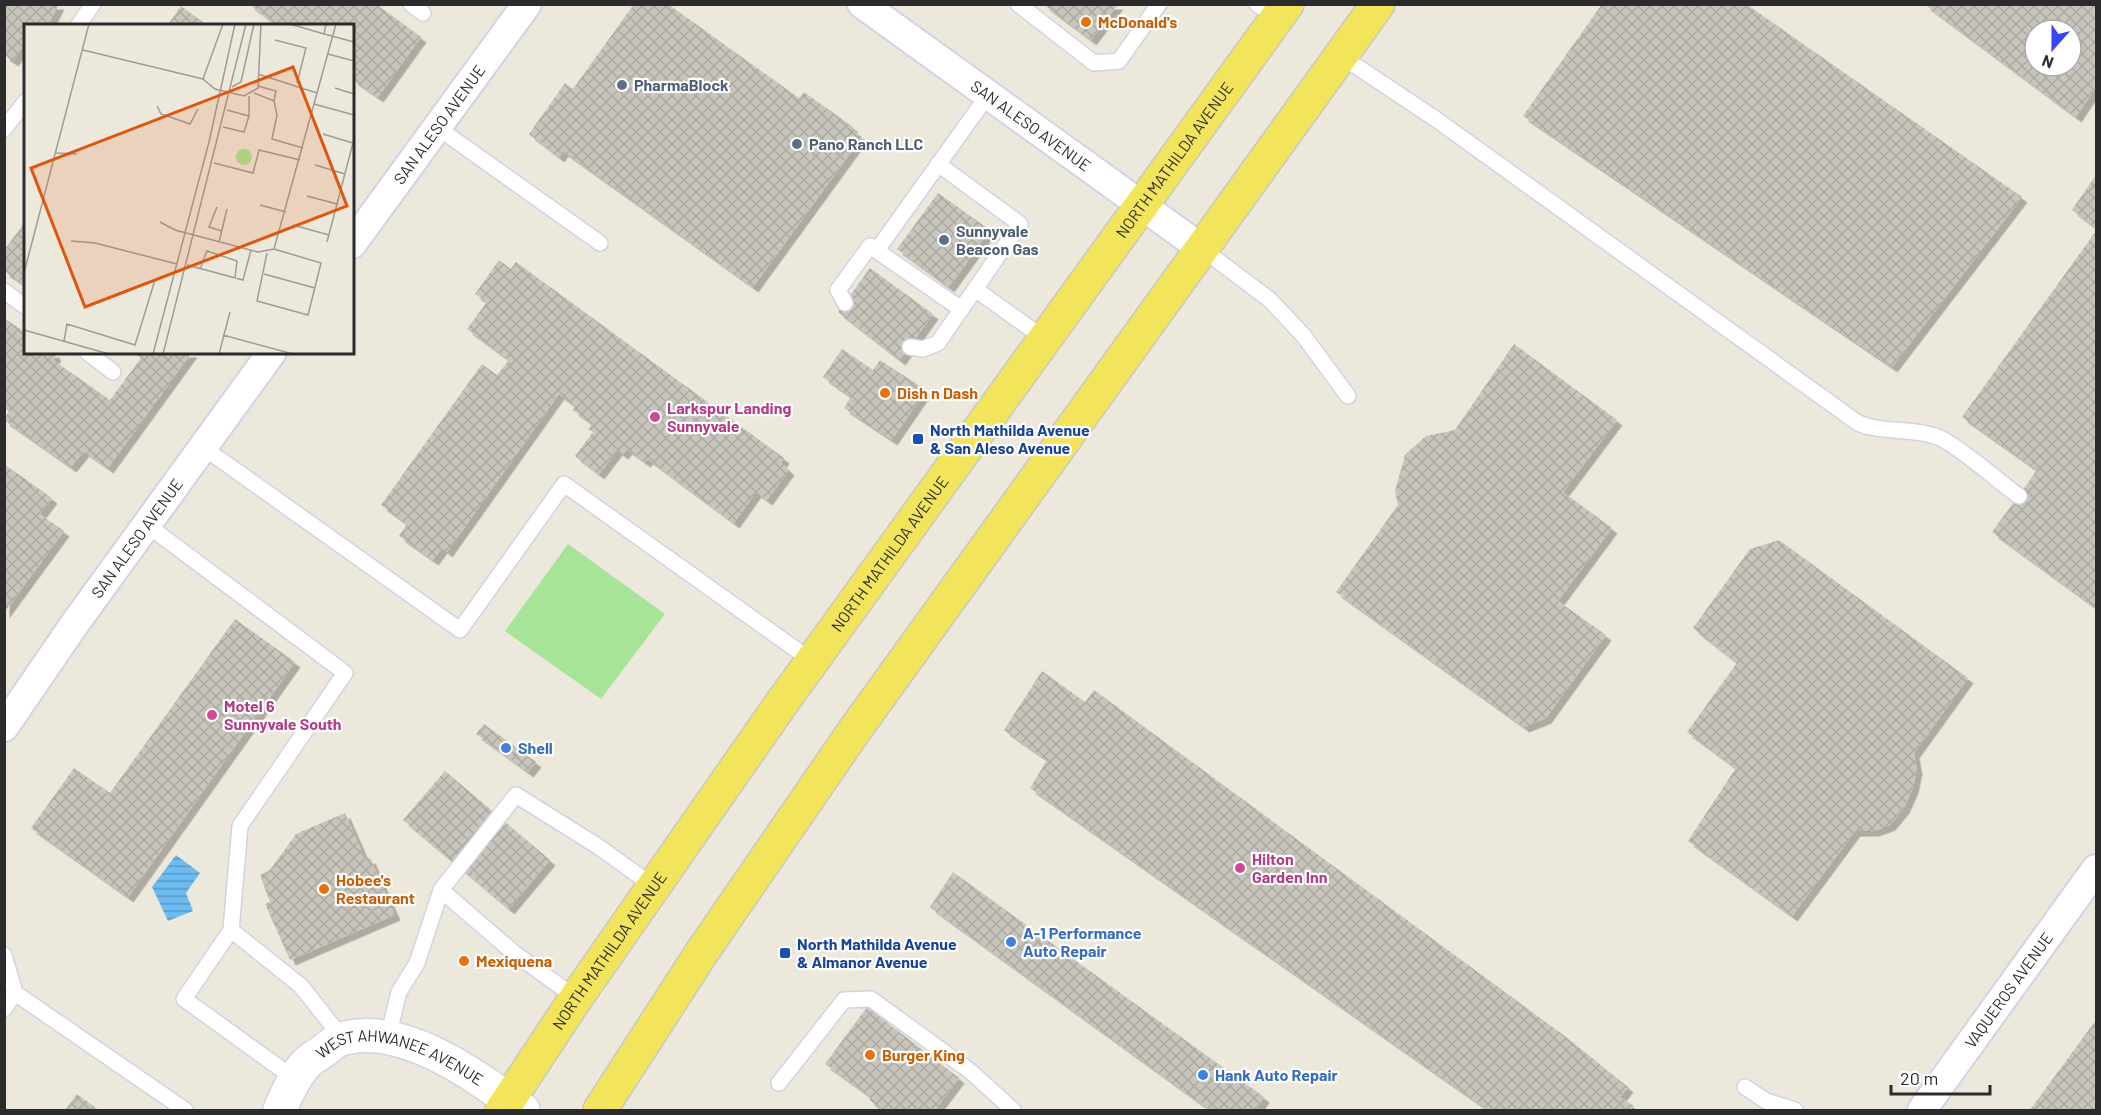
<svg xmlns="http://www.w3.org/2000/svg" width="2101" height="1115" font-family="Barlow,sans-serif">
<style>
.grass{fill:#a7e498}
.water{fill:url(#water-rules)}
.building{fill:url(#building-cross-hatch);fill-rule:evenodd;filter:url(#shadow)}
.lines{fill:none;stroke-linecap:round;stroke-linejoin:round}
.lane-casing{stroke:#d2d2e4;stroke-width:18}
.street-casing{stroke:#d2d2e4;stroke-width:32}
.secondary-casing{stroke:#d2d2e4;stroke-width:36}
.primary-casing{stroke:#c8c8c8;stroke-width:36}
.lane{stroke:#fff;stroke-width:15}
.street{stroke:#fff;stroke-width:28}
.secondary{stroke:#fff;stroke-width:33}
.primary{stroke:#f3e55b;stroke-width:33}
.food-dot{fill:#e8710a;stroke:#fff;stroke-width:2}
.service-dot{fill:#5c6f8a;stroke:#fff;stroke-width:2}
.hotel-dot{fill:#d1479c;stroke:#fff;stroke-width:2}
.transit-dot{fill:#1a4fb4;stroke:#fff;stroke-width:2}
.shop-dot{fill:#3f7fe0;stroke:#fff;stroke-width:2}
.labels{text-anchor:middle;stroke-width:4.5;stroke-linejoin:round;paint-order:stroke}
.food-label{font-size:16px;font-weight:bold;fill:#c56008;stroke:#fff;text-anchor:start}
.service-label{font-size:16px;font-weight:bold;fill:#4e5e75;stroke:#fff;text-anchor:start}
.street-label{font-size:16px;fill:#2b2b2b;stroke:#fff}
.hotel-label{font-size:16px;font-weight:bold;fill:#b23c85;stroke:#fff;text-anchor:start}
.transit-label{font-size:16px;font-weight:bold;fill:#164399;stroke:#fff;text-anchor:start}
.shop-label{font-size:16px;font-weight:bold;fill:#366cbe;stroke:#fff;text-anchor:start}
.inset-road{fill:none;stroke:#9f9c95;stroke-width:1.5}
.view{fill:#df570e;fill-opacity:0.15;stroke:#df570e;stroke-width:3}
.inset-edge{fill:none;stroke:#2b2b2b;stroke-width:3}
</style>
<defs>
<pattern id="water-rules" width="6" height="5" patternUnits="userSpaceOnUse" patternTransform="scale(1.5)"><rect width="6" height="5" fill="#6dbcf1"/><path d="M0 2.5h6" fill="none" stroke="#5a99c3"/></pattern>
<pattern id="building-cross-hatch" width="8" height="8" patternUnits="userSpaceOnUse" patternTransform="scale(1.5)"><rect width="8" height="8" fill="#c8c5bc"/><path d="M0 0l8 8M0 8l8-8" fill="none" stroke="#aca9a2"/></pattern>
<filter id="shadow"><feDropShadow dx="5.5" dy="5.5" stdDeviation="0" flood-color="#0004"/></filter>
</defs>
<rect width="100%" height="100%" fill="#ede8dc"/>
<path class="grass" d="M568,544L665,614L601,699L505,631Z"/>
<path class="water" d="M176,855L200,873L186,893L193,911L168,921L152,887Z"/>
<path class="building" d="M4,4H59L48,26H26V50L23,47L13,61L4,55Z
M249,4H376L421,37L378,97L352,79V26H278Z
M634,4H668L799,98L804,92L853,127L851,129L862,137L753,287L563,151L559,157L529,134L565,83L573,89Z
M1043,4H1118L1091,40Z
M1602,4H1746L2022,197L1892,367L1523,116Z
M1924,4H2096V87L2076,117ZM2035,30H2071V66H2035Z
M181,6L208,26H167Z
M2096,175V228L2072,210Z
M938,193L990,230L949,287L897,249Z
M26,221V286L4,271V250Z
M2096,231V608L1992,532L2037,470L1962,417Z
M499,260L511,269L516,262L784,458L781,463L789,470L767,500L756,492L734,523L648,459L645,462L627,449L623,454L617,450L599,474L575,456L593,432L588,429L592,424L573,410L575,406L559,394L447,552L442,548L433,560L399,536L407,524L381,505L482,364L497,375L509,360L467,329L487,302L475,294Z
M870,268L933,314L900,360L838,312Z
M4,318L26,333V352H53L56,355L53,360L110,400L141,358L134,352H192L108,468L84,451L71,467L4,420L9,411L4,408Z
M1514,344L1617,420L1563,492L1612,528L1558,601L1606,635L1546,718L1524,727L1336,592L1398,505L1395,491L1405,455L1426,436L1455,430Z
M842,349L873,370L880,360L926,390L892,440L844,408L851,397L823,377Z
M4,464L52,498L40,514L64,531L4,613Z
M1779,540L1968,678L1914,753L1917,769L1913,788L1904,808L1890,825L1874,831H1855L1792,916L1688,841L1736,768L1687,732L1737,663L1693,628L1750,549Z
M235,619L295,662L128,897L31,828L74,768L110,793Z
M1042,671L1085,702L1094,690L1566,1037L1628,1087L1620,1097L1634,1106L1630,1110H1488L1030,788L1047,760L1004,730Z
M484,724L536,762L528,772L476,734Z
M445,771L550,860L509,909L403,820Z
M345,813L365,859L370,858L395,915L290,960L265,904L270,902L260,875L270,870L296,834Z
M953,872L1264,1097L1256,1110H1210L930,907Z
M867,1007L959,1078L935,1110H883L869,1100L871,1097L825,1064Z
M2096,1020V1110H2030Z
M77,1094L99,1110H65Z"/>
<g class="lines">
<g class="lane-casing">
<path id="lane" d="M411,4L423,13
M1018,4L1094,63L1119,61L1159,4
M1257,4L1277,18
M78,26L93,4
M1341,56L1437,120L1858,423C1884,434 1914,427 1940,438C1960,447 1998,481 2019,496
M438,128L600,243
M4,129L26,101
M1201,248L1270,300L1303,335L1348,396
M877,250L988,95
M975,289L1045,339
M4,291L26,307
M845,303L838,290L870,246L961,309
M910,347L923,349L938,343L1020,224L938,164
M87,352L113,372
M204,448L460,630L564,484L812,661
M147,525L345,673L240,826L231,930L184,999L295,1079
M231,930L301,986L342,1038
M4,955L15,993L185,1110
M576,998L513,952L441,890L516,795L599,847L653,886
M4,1009L15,993
M388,1037L399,992L417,963L441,890
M779,1083L844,1000L871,999L970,1071L1013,1110
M1745,1087L1766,1101L1795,1110"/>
</g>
<g class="street-casing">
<g id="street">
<path id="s1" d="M862,4L1201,248"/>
<path id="s2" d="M352,244L527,4"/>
<path id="s3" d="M4,727L76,622L272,352"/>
<path id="s4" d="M1922,1110L2096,869"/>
</g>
</g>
<g class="secondary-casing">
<g id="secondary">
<path id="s5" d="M280,1110C286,1095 293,1079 304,1066C308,1060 316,1056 322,1052C329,1047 337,1039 345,1038C405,1023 477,1077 523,1110"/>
</g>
</g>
<g class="primary-casing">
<g id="primary">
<path id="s6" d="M502,1110L576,998L781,704L1287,4"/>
<path d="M600,1110L702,952L852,734L1378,4"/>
</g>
</g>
<use href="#lane" class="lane"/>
<use href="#street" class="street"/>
<use href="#secondary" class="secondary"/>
<use href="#primary" class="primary"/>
</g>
<g class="food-dot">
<circle cx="1086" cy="22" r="6"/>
<circle cx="885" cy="393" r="6"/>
<circle cx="324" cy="889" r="6"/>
<circle cx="464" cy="961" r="6"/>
<circle cx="870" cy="1055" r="6"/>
</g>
<g class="service-dot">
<circle cx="622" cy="85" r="6"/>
<circle cx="797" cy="144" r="6"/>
<circle cx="944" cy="240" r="6"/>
</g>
<g class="hotel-dot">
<circle cx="655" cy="417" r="6"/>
<circle cx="212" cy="715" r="6"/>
<circle cx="1240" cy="868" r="6"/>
</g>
<g class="transit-dot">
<rect x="912" y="433" width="12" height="12" rx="3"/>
<rect x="779" y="947" width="12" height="12" rx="3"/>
</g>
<g class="shop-dot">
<circle cx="506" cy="748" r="6"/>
<circle cx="1011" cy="942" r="6"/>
<circle cx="1203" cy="1075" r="6"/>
</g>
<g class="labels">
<g class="food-label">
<text x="1098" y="28">McDonald's</text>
<text x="897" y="399">Dish n Dash</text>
<text x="336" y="886">Hobee's<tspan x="336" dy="18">Restaurant</tspan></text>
<text x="476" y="967">Mexiquena</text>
<text x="882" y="1061">Burger King</text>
</g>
<g class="service-label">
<text x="634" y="91">PharmaBlock</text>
<text x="809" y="150">Pano Ranch LLC</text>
<text x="956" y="237">Sunnyvale<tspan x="956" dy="18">Beacon Gas</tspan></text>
</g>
<g class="street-label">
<text dy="6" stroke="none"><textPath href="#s2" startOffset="148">SAN ALESO AVENUE</textPath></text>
<text dy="6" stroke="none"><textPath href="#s1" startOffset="208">SAN ALESO AVENUE</textPath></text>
<text dy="6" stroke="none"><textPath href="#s6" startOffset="1164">NORTH MATHILDA AVENUE</textPath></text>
<text dy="6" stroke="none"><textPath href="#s3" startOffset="231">SAN ALESO AVENUE</textPath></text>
<text dy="6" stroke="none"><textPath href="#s6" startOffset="678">NORTH MATHILDA AVENUE</textPath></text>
<text dy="6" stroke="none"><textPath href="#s6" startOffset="192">NORTH MATHILDA AVENUE</textPath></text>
<text dy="6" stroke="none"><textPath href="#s4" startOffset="148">VAQUEROS AVENUE</textPath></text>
<text dy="6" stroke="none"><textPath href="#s5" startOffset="158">WEST AHWANEE AVENUE</textPath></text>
</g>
<g class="hotel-label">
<text x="667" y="414">Larkspur Landing<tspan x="667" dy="18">Sunnyvale</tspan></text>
<text x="224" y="712">Motel 6<tspan x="224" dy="18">Sunnyvale South</tspan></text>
<text x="1252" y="865">Hilton<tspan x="1252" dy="18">Garden Inn</tspan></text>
</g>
<g class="transit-label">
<text x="930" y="436">North Mathilda Avenue<tspan x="930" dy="18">&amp; San Aleso Avenue</tspan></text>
<text x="797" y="950">North Mathilda Avenue<tspan x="797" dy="18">&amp; Almanor Avenue</tspan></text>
</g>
<g class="shop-label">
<text x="518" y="754">Shell</text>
<text x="1023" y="939">A-1 Performance<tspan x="1023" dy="18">Auto Repair</tspan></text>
<text x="1215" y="1081">Hank Auto Repair</text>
</g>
</g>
<g transform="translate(24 24)">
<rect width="330" height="330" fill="#ede8dc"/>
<path d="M212 133a8 8 0 1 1 16 0a8 8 0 1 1-16 0Z" fill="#a7e498"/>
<path class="inset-road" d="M199,0L179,55L191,65L220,72L234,64L237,0M266,0L300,10M302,0L300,10L330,18M251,16L282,24L273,59M59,26L179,55M304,30L330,37M234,50L293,69M234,62L252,67L250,77L253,91L248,115L279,124M208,63L217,58L230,0M311,64L330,70M230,69L250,77M225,72V92M290,80L330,91M133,82L137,90L166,100L174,85M199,103L220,108L225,92L203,86M299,110L329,119M32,129L53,130M190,139L229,149L235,126L276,136M291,141L321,150M283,172L313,180M236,181L262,188M193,183L185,203L198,207M136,198L151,206L234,228L250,225L312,0M269,201L305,211M47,217L71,219L153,240M195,218L203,185M303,218L330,115M243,229L233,277L284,291L297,239L250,225M163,241L219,256L227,226M176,245L183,227L213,237L211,254M0,249L65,0M240,250L291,264M0,306L85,330M199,311L269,330M40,317L43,300L111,321L131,256M129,330L185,118L211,0M139,330L222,0M195,330L206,288"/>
<path class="view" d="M269,43L323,182L61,283L7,144Z"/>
<rect width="330" height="330" class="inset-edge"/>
</g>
<rect width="2101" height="1115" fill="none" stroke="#2b2b2b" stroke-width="12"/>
<g transform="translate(2053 48) rotate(201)"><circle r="28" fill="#ffffff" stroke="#aaaaaa" stroke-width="1.5"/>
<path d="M0-4.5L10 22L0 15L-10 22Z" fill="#3942fd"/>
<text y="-9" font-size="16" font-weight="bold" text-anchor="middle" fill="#2b2b2b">N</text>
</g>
<path d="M1891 1085v9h99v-9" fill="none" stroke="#2b2b2b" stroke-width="3"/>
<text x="1900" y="1085" font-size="18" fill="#2b2b2b" stroke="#ffffff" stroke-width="4.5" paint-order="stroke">20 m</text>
</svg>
